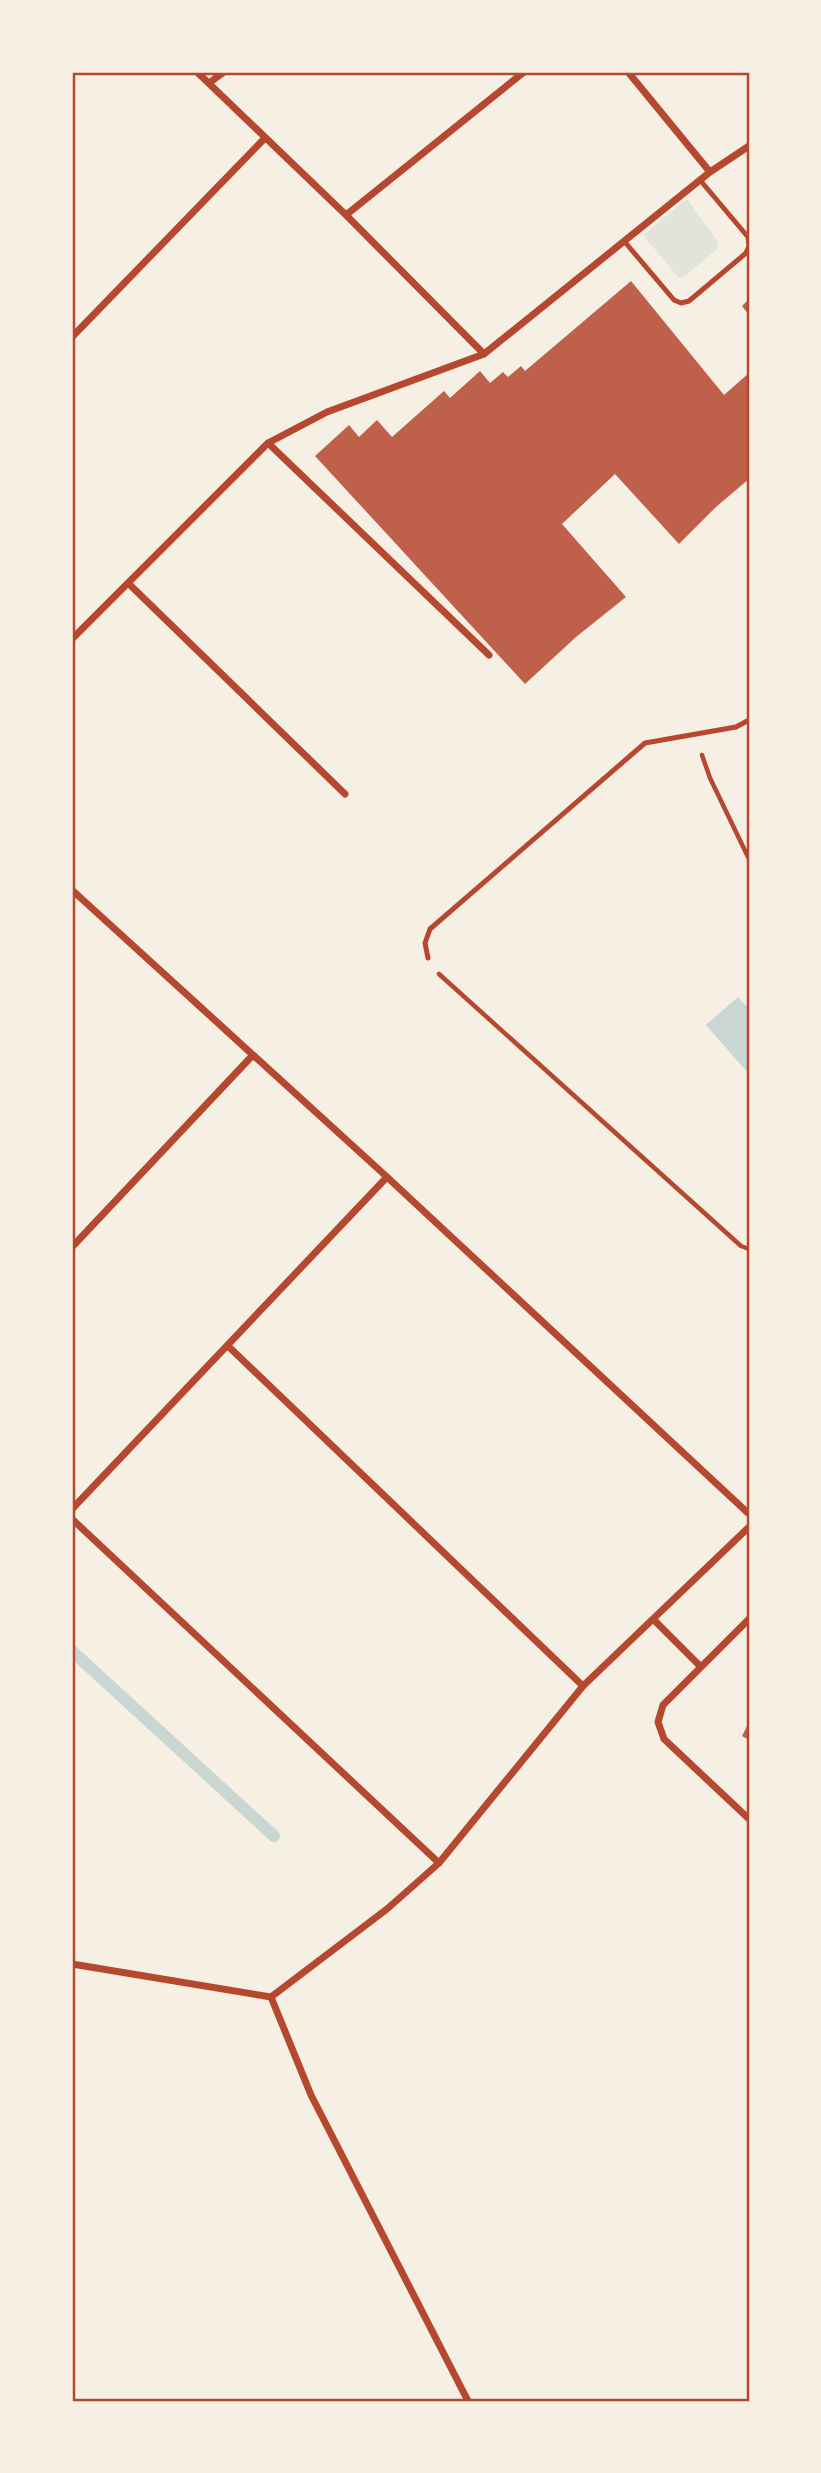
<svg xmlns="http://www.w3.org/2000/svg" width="821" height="2473" font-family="Overpass,sans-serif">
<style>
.green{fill:#e2e4dc}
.water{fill:#c9d6d2}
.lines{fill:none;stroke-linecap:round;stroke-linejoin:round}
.stream{stroke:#c9d6d2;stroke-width:12}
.building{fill:#bf614a}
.path{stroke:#b5482f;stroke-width:4.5}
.service{stroke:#b5482f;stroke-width:5}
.minor{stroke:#b5482f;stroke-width:7}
.neatline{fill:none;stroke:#b5482f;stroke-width:2.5}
</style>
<rect width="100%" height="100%" fill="#f6efe4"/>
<path class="green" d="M687,199L718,242V248L684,277L679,278L643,235Z"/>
<path class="water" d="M738,997L749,1009V1074L706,1025Z"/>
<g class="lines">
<path class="stream" d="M72,1651L274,1836"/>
</g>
<path class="building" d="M631,281L724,395L749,373V479L716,507L679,544L615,474L562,524L626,597L576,637L525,684L315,456L349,425L359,437L377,420L392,437L444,391L450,398L480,371L490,383L503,372L508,377L521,366L525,371Z
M749,299V315L742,306Z
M749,1722V1740L742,1736Z"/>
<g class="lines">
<path class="path" d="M702,755L710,778L749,859
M439,974L741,1246L749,1249"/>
<path class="service" d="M624,241L674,300L681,303L689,301L746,253L749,246L748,237L700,180
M428,958L425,943L430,929L645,743L736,727L749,720"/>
<path class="minor" d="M197,72L346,215L484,354
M628,72L710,172
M209,83L224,72
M346,215L524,72
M72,337L265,138
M268,443L489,655
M129,584L345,794
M72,639L268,443L327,412L484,354L710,172L749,146
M72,890L387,1177L749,1514
M72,1247L252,1056
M228,1346L583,1686
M72,1509L387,1177
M72,1519L439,1863
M653,1619L700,1666
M749,1619L663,1705L658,1722L664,1739L749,1819
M72,1964L271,1997
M271,1997L387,1909L439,1863L583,1686L749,1527
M271,1997L311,2095L468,2401"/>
</g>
<rect width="821" height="2473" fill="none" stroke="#f6efe4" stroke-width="147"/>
<rect x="74" y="74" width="674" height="2326" class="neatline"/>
</svg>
